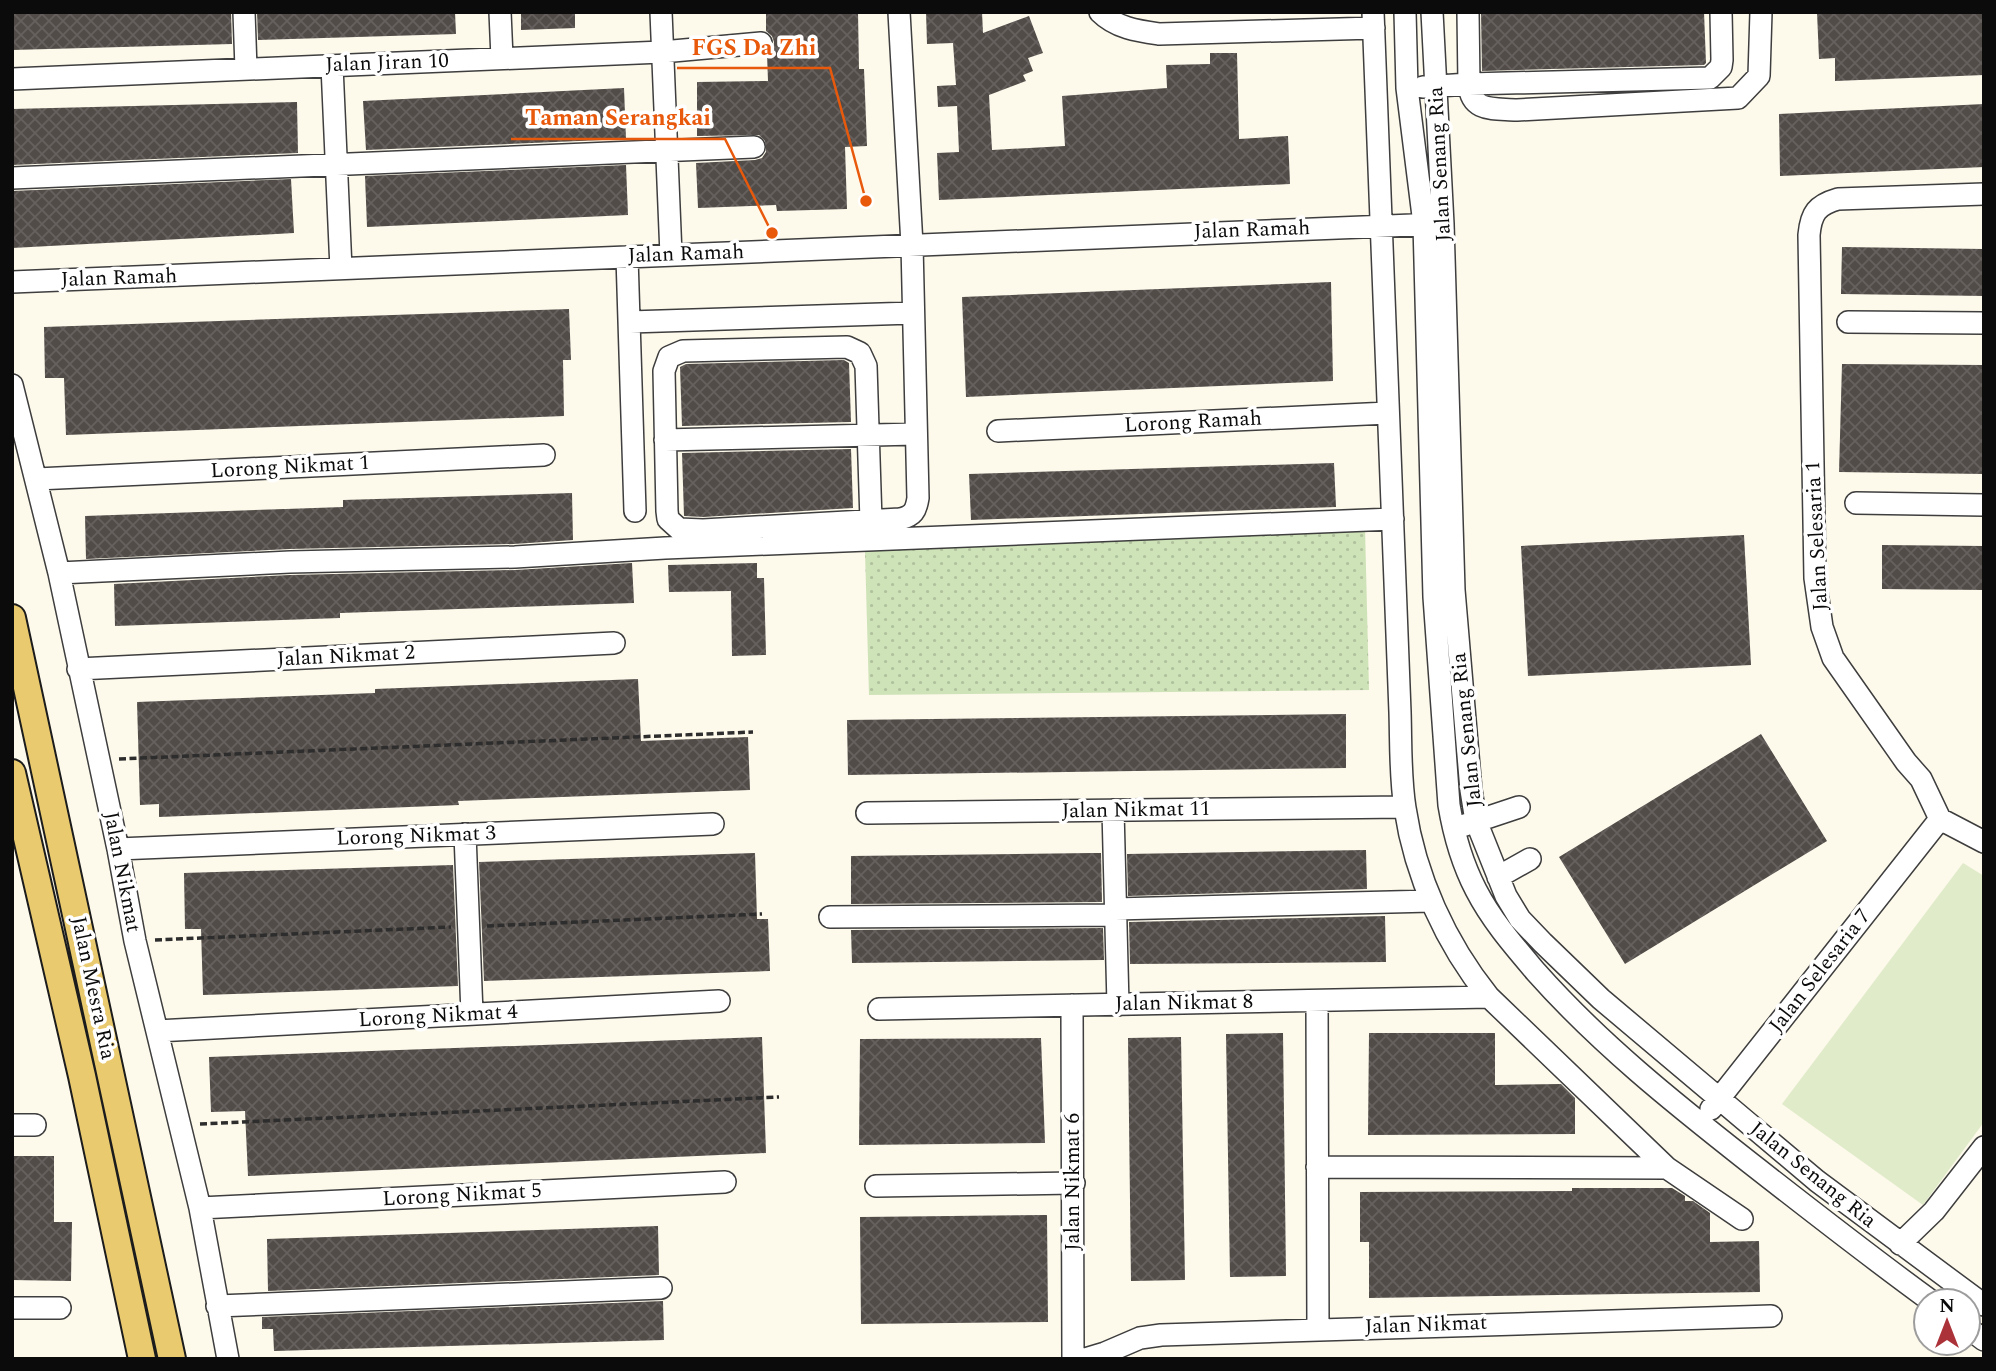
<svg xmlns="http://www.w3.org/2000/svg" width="1996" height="1371" font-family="Spectral,serif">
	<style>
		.grass { fill: url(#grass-dots) }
		.pitch { fill: #e0ebc9 }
		.building { fill: url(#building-cross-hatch) }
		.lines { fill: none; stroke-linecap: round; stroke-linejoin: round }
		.minor-casing { stroke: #3e3e3e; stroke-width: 24 }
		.major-casing { stroke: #1c1c1c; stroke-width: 30 }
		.path { stroke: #2d2d2d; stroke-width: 3.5; stroke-dasharray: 7 3.5; stroke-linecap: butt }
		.minor { stroke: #fff; stroke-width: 21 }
		.major { stroke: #eaca6e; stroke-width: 26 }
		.labels { text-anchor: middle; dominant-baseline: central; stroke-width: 7; stroke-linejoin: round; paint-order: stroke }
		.street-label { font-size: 21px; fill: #0b0b0b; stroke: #fff }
		.leader { fill: none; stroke: #e8590c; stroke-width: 2.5 }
		.callout-dot { fill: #e8590c; stroke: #fff; stroke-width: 2.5 }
		.callout-label { font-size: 23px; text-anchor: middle; font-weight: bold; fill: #e8590c; stroke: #fff; stroke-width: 7; stroke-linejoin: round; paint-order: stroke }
	</style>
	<defs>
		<pattern id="grass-dots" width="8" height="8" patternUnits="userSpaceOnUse" patternTransform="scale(1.75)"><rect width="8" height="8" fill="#cfe3b8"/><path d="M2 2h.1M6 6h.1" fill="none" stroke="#b0c19d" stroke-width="1.8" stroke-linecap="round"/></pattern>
		<pattern id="building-cross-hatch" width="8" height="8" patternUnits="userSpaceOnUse" patternTransform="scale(1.75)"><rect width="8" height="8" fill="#524c48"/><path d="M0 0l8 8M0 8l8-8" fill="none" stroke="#66615e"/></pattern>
	</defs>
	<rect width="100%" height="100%" fill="#fdf9eb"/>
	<path class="grass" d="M1365 528 1369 690 869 695 865 551Z"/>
	<path class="pitch" d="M1963 863 1984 876V1122L1923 1205 1782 1104Z"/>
	<path class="building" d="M12 12H231L232 44 12 50Z
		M257 12H455L456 34 258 40Z
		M521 12H575V28L521 30Z
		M766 12H858L859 69H864L867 146 845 147 847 209 777 211 776 205 698 208 696 163 755 160 762 158 766 152 765 141 759 135 697 136V82L768 81 767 54 773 49 774 42 772 36 766 31Z
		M926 12H982L983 33 1029 16 1043 53 1028 58 1033 71 1023 75 1026 81 989 95 992 150 1065 146 1062 96 1167 88 1166 65 1210 64V53H1237L1239 139 1288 136 1290 184 939 200 937 153 959 152 957 106 938 107 937 86 956 85 953 43 927 44Z
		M1481 12H1704L1706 63 1704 65 1482 71Z
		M1817 12H1984V75L1835 81V58L1819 59Z
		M624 88 626 139 366 150 363 101Z
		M297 102 298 153 12 165V109Z
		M1984 104V167L1780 176 1779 114Z
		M626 165 628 215 367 227 365 176Z
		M291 179 294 233 12 248V191Z
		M1842 247 1984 249V296L1841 294Z
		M1331 282 1333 381 966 397 962 297Z
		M569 309 571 360H563L564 416 66 435 64 378H45L44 327Z
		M844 360 849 363 851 422 682 426 680 367 686 364Z
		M1842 364 1984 365V474L1839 472Z
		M851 449 853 508 703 517 684 516 682 453Z
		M1334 463 1336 507 971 520 969 474Z
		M572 493 573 540 514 544 290 549 86 559 85 516 343 507V500Z
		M1744 535 1751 665 1528 676 1521 546Z
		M1882 545 1984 546V590L1882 589Z
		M632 563 634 603 340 613V618L115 626 114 584 290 575 515 570Z
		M757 563V578H764L766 655 732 656 731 591 669 592 668 565Z
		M638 679 641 741 748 737 750 790 458 801 459 805 159 817V804L140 805 137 702 375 693V689Z
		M1346 714V768L848 775 847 720Z
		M1761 734 1827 841 1625 964 1559 857Z
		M1366 850 1367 889 1128 896 1127 854Z
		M755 853 757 919H768L770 971 484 981 479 862Z
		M1092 853H1101L1102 902 851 904V856Z
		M453 865 458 986 203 995 201 929H185L184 873Z
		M1385 916 1386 962 1130 964 1129 922Z
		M1103 928 1104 960 852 963 851 930Z
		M1283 1033 1286 1276 1230 1277 1226 1034Z
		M1369 1033H1495V1085L1561 1084 1575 1098V1134L1368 1135Z
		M762 1037 766 1153 248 1176 245 1111 211 1112 209 1057Z
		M1181 1037 1185 1280 1131 1281 1128 1038Z
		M1041 1038 1045 1143 859 1145 860 1039Z
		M12 1156H54V1222H72L71 1281 12 1280Z
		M1572 1188H1672L1685 1196V1201H1693L1710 1213V1242L1759 1241 1760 1292 1369 1298V1242H1360V1192L1572 1191Z
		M1047 1215 1048 1322 861 1324 860 1217Z
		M658 1226 659 1275 268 1291 267 1239Z
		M663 1301 664 1340 274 1351 273 1329H262V1317Z"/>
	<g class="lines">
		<defs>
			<path id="minor" d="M244 12 246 69
				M500 12 502 58
				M661 12 671 255
				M1100 12C1116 28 1138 31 1159 34L1374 28
				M1373 12 1400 712C1401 744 1400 777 1405 808 1415 876 1446 944 1489 997L1667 1168 1742 1219
				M1405 12 1407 88 1424 224 1434 597 1449 805C1454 835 1462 863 1476 890 1492 921 1514 946 1536 972 1600 1044 1674 1103 1749 1162 1809 1209 1869 1256 1931 1301
				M1432 12 1443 224 1454 590 1471 790 1476 821 1506 896 1520 919 1543 943 1601 999 1817 1181 1984 1305
				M1468 12 1469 84 1710 78 1721 67 1722 60 1721 12
				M332 66 341 269
				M12 79 662 52 761 43
				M1423 87 1469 84C1471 113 1494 108 1517 110L1738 98 1759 76 1761 12
				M12 178 754 147
				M1984 194 1838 199C1817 205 1811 213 1809 235L1815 578 1822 627 1833 658 1906 762 1921 779 1940 819 1984 842
				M627 257 635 511
				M12 282 1437 224
				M630 322 913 313
				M1848 322 1984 323
				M12 385 59 573 118 849 135 941 200 1208 228 1359
				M998 431 1388 413
				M665 440 915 434
				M37 479 544 455
				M1856 503 1984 505
				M871 521 866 366 860 353 847 347 683 351 669 357 664 371 667 511 668 519 679 529 703 530 900 519C913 516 916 511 918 498L912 245 899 12
				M59 573 290 562 515 557 665 548 1393 519
				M78 669 614 643
				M1113 810 1118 1005
				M867 813 1404 807
				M1465 825 1519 807
				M465 834 472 1014
				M118 849 713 824
				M1498 877 1530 859
				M1115 909 1431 901
				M830 917 1115 915
				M1317 1001 1318 1329
				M1072 1005 1073 1359
				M879 1009 1489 997
				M157 1031 719 1001
				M1711 1109 1940 819
				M12 1125H35
				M1317 1167 1667 1168
				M876 1186 1074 1183
				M200 1208 725 1182
				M1900 1244 1934 1211 1984 1147
				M217 1306 661 1288
				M12 1308H60
				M1968 1328 1984 1340
				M1085 1359 1105 1353 1140 1338 1161 1335 1771 1316"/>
			<path id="major" d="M12 618 172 1359
				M12 773 82 1076 142 1359"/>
		</defs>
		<use href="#minor" class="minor-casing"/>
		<use href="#major" class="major-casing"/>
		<path class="path" d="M119 759 753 732
			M487 926 762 914
			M155 940 451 927
			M200 1124 779 1097"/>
		<use href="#minor" class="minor"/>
		<use href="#major" class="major"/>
	</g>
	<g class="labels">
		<g class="street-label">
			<text transform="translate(387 63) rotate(-2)">Jalan Jiran 10</text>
			<text transform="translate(1440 164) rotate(-93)">Jalan Senang Ria</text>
			<text transform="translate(1252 230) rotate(-2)">Jalan Ramah</text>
			<text transform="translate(686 254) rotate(-2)">Jalan Ramah</text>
			<text transform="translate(119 278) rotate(-2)">Jalan Ramah</text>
			<text transform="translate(1193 422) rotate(-3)">Lorong Ramah</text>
			<text transform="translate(290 467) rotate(-3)">Lorong Nikmat 1</text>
			<text transform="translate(1817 536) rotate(-93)">Jalan Selesaria 1</text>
			<text transform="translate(346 656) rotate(-3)">Jalan Nikmat 2</text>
			<text transform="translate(1467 730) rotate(-96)">Jalan Senang Ria</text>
			<text transform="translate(1136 810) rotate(-1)">Jalan Nikmat 11</text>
			<text transform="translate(416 836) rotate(-2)">Lorong Nikmat 3</text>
			<text transform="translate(122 872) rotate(79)">Jalan Nikmat</text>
			<text transform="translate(1820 971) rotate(-52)">Jalan Selesaria 7</text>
			<text transform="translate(93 988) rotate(78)">Jalan Mesra Ria</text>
			<text transform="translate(1184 1003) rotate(-1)">Jalan Nikmat 8</text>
			<text transform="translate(438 1016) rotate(-3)">Lorong Nikmat 4</text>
			<text transform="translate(1813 1175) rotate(39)">Jalan Senang Ria</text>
			<text transform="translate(1073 1182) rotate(-90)">Jalan Nikmat 6</text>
			<text transform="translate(462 1195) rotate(-3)">Lorong Nikmat 5</text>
			<text transform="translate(1426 1325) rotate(-2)">Jalan Nikmat</text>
		</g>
	</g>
	<path class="leader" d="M866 201L830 68H677M772 233L725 139H511"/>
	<g class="callout-dot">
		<circle cx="866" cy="201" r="7"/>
		<circle cx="772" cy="233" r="7"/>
	</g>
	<g class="callout-label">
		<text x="754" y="55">FGS Da Zhi</text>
		<text x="618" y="125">Taman Serangkai</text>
	</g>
	<rect width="1996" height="1371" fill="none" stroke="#0b0b0b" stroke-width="28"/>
	<g transform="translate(1947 1322)"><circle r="33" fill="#ffffff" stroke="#9d9d9d" stroke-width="2"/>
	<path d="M0-5L12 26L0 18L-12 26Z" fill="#ab3239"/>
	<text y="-10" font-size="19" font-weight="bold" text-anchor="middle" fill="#0b0b0b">N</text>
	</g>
</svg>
